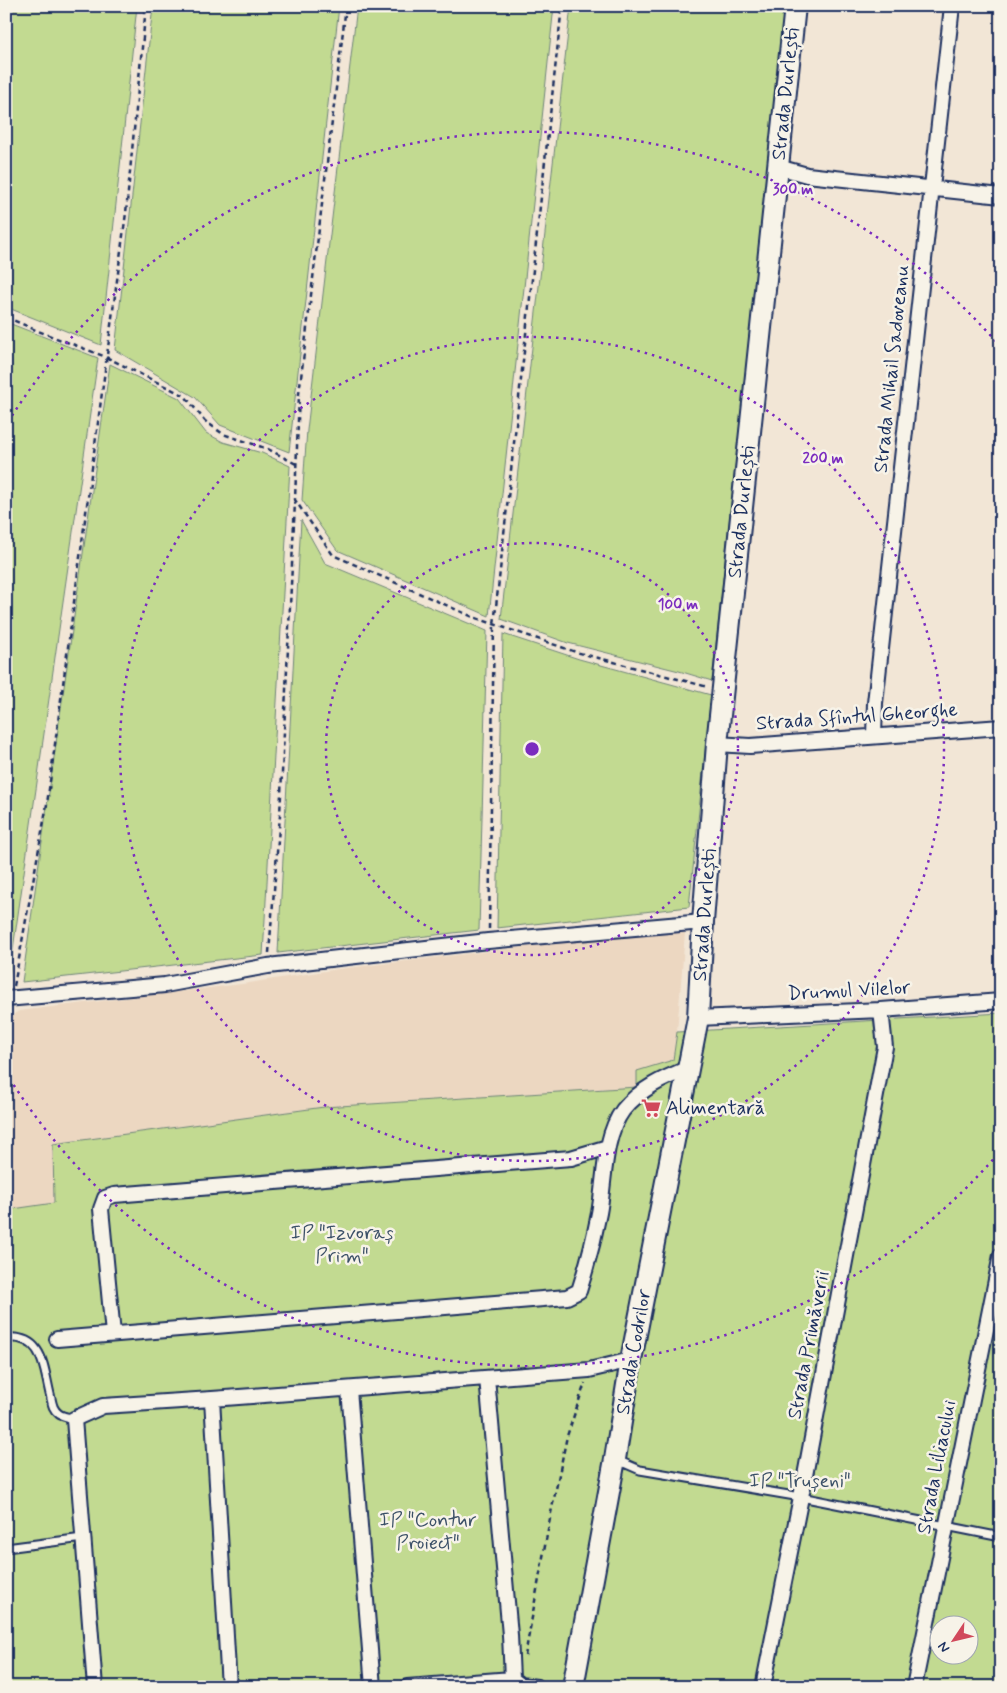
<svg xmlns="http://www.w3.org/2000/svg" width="1007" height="1693" font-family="Mynerve,sans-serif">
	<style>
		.built { fill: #ecd7c1 }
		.green { fill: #c2da91; stroke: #6e8478; fill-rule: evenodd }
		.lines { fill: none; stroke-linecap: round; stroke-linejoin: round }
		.lane-casing { stroke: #1b2f5e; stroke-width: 11 }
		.street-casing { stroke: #1b2f5e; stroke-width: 18 }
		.secondary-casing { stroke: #1b2f5e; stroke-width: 24 }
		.path { stroke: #1b2f5e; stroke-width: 2.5; stroke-dasharray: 5 4; stroke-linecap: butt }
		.lane { stroke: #f7f3e8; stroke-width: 7 }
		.street { stroke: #f7f3e8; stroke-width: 14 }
		.secondary { stroke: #f7f3e8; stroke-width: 20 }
		.ring { fill: none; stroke: #7b2cbf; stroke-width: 2.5; stroke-dasharray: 2.5 5 }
		.labels { text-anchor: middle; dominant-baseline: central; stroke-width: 5; stroke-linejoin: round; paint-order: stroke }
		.street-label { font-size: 20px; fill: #1b2f5e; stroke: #f7f3e8 }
		.poi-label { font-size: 20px; fill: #1b2f5e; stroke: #f7f3e8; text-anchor: start }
		.park-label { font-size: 20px; fill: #3c5168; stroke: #f7f3e8 }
		.centre { fill: #7b2cbf; stroke: #f7f3e8; stroke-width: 2.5 }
		.ring-label { font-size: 15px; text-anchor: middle; font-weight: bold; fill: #7b2cbf; stroke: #f7f3e8; stroke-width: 5; stroke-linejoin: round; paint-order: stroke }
	</style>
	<rect width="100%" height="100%" fill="#f2e6d6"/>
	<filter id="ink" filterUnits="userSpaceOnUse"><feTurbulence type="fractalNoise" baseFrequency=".02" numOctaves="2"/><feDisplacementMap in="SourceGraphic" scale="10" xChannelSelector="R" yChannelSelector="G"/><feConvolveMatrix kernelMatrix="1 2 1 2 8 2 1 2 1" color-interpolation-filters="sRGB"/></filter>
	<g filter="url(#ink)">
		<path class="built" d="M677 932 685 933 677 1032 673 1060 637 1071V1087L324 1107 53 1144 54 1203 6 1210V1022L11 1023 14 1014 19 1011 242 984 338 969 619 936Z"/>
		<path class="green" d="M6 6H137L101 345 6 307Z
			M153 6H339L289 452 220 425 195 397 115 350Z
			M357 6H554L489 616 337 550 302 500 307 430Z
			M571 6H785L712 681 679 671 568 643 501 619Z
			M6 322 98 358 8 984H6Z
			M110 364 179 398 206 433 223 442 262 453 290 466 263 955 22 982Z
			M301 520 325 563 487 631 479 930 278 953Z
			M503 634 579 659 711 695 689 907 497 928Z
			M1001 1013V1687H6V1210L54 1203 53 1144 324 1107 637 1087V1071L673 1060 677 1032ZM940 1626H970V1656H940Z"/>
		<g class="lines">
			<defs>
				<path id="lane" d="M6 1338C43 1335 43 1365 50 1394 52 1402 52 1409 59 1414 63 1417 69 1417 74 1419
					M617 1460 640 1470 801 1497 1001 1537
					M6 1548 83 1538"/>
				<path id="street" d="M778 167 807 175 1001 196
					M874 736 875 703 952 6
					M717 744 750 746 1001 727
					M6 999 165 985 268 966 488 941 703 922
					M698 1018 881 1010 1001 1001
					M113 1334 101 1209 105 1198 114 1195 571 1158 608 1147
					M57 1339 567 1297 579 1291C587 1266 594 1239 599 1213 605 1181 603 1137 623 1110 641 1088 664 1078 689 1068
					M487 1378 510 1635 512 1679
					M349 1389 373 1687
					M212 1399 229 1687
					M95 1687 74 1419 103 1406 212 1399 589 1370 631 1360
					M407 1687 512 1679 520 1685 537 1687
					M763 1687 801 1497 885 1047 881 1010
					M914 1687 1001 1255"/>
				<path id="secondary" d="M573 1687 615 1459 631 1360 698 1018 703 922 717 744 795 6"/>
			</defs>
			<use href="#lane" class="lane-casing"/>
			<use href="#street" class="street-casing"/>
			<use href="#secondary" class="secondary-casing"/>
			<path class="path" d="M346 6 299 394 295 500 333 555 473 617 576 652 708 687
				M6 317 38 331 106 357 185 396 205 421 223 434 268 449 296 464
				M489 929 494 625 562 6
				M269 953 280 815 295 502
				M14 986 47 804 126 213 146 6
				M525 1656 551 1513 567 1436 585 1383"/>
			<use href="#lane" class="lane"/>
			<use href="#street" class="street"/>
			<use href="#secondary" class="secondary"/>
		</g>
	</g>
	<g class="ring">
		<circle cx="532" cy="749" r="206"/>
		<circle cx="532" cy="749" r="412"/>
		<path d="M998 1154A618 618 0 0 1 8 1076M8 422A618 618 0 0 1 998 344"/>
	</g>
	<defs>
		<symbol id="supermarket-bare" viewBox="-9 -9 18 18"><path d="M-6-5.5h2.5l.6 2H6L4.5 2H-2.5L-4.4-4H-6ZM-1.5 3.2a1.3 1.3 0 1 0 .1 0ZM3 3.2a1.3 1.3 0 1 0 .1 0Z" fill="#d1495b" stroke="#f7f3e8" stroke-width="2.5" paint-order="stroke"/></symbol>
	</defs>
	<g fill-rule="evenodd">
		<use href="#supermarket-bare" x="637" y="1094" width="28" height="28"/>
	</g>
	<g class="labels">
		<g class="street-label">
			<text transform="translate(786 94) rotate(-84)">Strada Durlești</text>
			<text transform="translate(892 369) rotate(-84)">Strada Mihail Sadoveanu</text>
			<text transform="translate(742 512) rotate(-84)">Strada Durlești</text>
			<text transform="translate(857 717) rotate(-4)">Strada Sfîntul Gheorghe</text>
			<text transform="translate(705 915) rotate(-86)">Strada Durlești</text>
			<text transform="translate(849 991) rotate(-3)">Drumul Vilelor</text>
			<text transform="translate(809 1345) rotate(-79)">Strada Primăverii</text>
			<text transform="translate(634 1352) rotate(-80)">Strada Codrilor</text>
			<text transform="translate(937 1467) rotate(-79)">Strada Liliacului</text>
		</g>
		<g class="poi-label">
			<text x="666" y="1108">Alimentară</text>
		</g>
		<g class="park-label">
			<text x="342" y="1233">IP "Izvoraș<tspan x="342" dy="23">Prim"</tspan></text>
			<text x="800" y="1481">IP "Trușeni"</text>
			<text x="428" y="1520">IP "Contur<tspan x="428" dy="23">Proiect"</tspan></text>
		</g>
	</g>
	<circle cx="532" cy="749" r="8" class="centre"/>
	<g class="ring-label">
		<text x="793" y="194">300 m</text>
		<text x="823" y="463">200 m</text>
		<text x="678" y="609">100 m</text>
	</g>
	<rect width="1007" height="1693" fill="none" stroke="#f7f3e8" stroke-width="25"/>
	<rect x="12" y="12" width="982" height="1668" fill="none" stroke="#1b2f5e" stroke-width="2" filter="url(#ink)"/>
	<g transform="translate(954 1640) rotate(235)"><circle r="24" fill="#f7f3e8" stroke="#9fa5b1"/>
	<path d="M0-4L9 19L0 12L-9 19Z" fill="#d1495b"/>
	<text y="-8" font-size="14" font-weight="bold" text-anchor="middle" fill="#1b2f5e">N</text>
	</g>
</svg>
